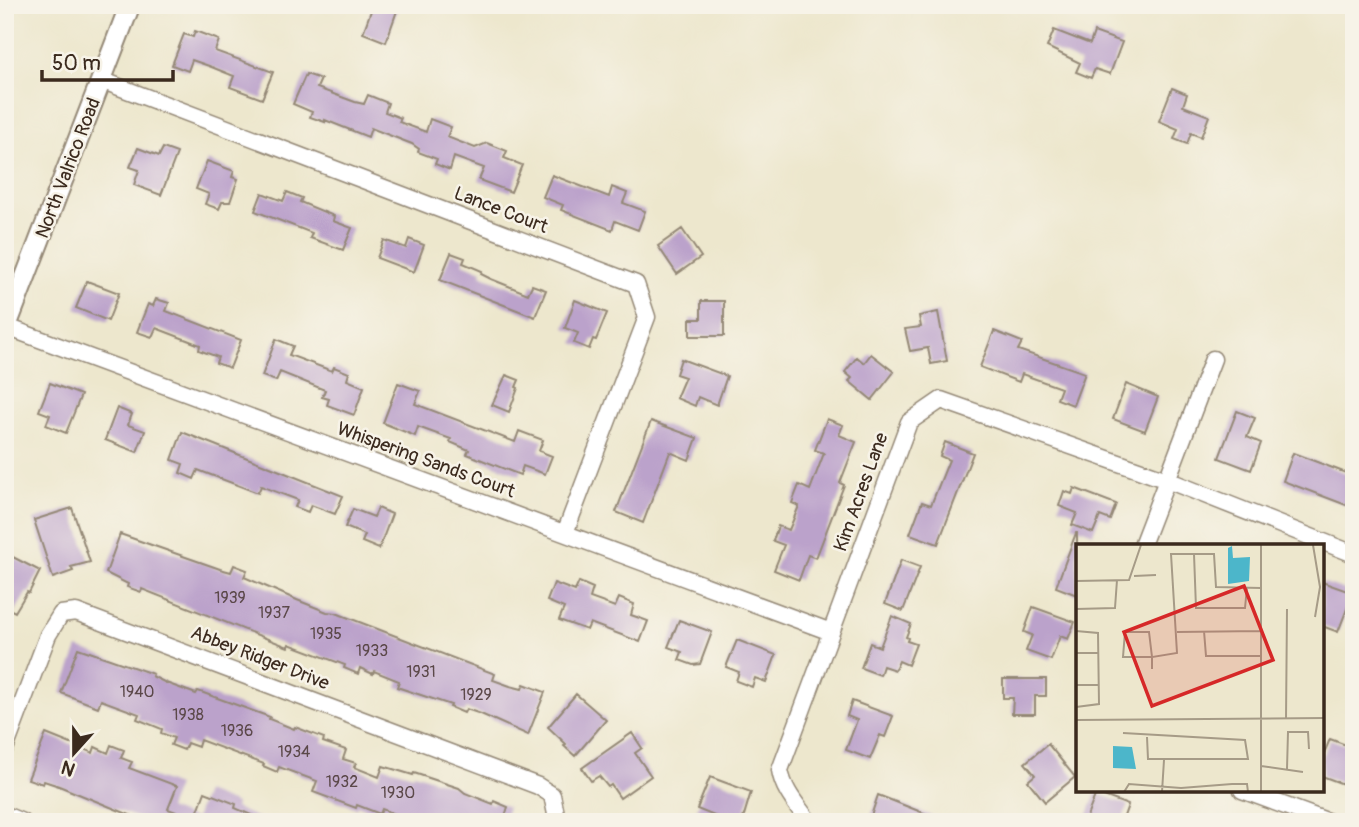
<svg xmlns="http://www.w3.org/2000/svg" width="1359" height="827" font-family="Pangolin,sans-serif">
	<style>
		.building { fill: #bba2cb }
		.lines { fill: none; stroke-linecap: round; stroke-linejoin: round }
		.minor-casing { stroke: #948876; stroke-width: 19 }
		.tertiary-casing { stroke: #948876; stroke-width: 23 }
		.minor { stroke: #fff; stroke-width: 16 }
		.tertiary { stroke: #fff; stroke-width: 19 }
		.labels { text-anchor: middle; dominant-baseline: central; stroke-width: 5; stroke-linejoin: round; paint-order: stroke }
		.number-label { font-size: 16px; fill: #5b4849 }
		.street-label { font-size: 19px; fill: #3b2a1e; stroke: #f7f3e8 }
		.inset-road { fill: none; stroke: #a69b87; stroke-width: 2 }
		.view { fill: #d62828; fill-opacity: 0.15; stroke: #d62828; stroke-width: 3.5 }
		.inset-edge { fill: none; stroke: #3b2a1e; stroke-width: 3.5 }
	</style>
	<rect width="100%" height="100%" fill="#f7f3e8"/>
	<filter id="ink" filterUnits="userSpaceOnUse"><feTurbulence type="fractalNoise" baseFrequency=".0143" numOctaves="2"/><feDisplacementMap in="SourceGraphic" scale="14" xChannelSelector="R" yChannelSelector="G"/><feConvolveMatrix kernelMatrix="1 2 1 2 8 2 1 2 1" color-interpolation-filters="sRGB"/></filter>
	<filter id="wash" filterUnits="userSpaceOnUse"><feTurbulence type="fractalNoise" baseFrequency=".00686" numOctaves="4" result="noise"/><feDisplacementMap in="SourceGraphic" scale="28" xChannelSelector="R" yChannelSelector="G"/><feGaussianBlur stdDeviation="1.57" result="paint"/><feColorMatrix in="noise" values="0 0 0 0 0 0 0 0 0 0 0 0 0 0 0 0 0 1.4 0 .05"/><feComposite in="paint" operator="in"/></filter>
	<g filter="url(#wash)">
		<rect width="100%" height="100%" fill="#ede7cd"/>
		<g id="blocks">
			<path class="building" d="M373 5H399L386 42 363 33Z
				M1054 30 1090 44 1094 32 1122 42 1110 74 1095 69 1091 78 1076 72 1080 63 1047 47Z
				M195 31 219 40 215 51 273 72 262 99 230 87 234 76 209 66 192 60 188 71 172 65 184 34 193 37Z
				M306 74 321 79 317 88 355 102 364 104 368 95 388 103 385 112 401 118 399 122 426 132 430 119 451 127 447 137 475 148 487 143 507 151 504 158 522 165 511 192 479 180 484 168 454 157 450 170 435 164 437 159 418 152 419 149 412 144 371 128 368 137 325 120V122L310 117 312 112 293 104Z
				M1172 88 1187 94 1183 106 1209 116 1201 137 1191 133 1187 144 1174 139 1178 129 1159 121Z
				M138 148 159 156 163 148 177 153 161 195 134 185 139 170 130 167Z
				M207 161 234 171 232 177 238 179 230 202H222L219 209 205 204 209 194 196 189Z
				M552 175 609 197 612 187 627 193 623 203 645 211 638 230 615 221 612 230 561 210 563 205 543 197Z
				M287 192 302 198 300 202 334 216 333 221 352 228 343 250 310 238 312 233 255 211 262 193 283 201Z
				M682 229 701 257 677 274 658 246Z
				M409 239 424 245 414 272 377 258 384 240 406 248Z
				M451 253 465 258 463 263 482 271 481 274 491 279 528 294 532 285 546 290 535 317 440 280Z
				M87 281 119 293 108 321 76 308Z
				M156 299 169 303 166 311 241 340 230 368 216 363 218 357 199 350 200 345 156 328 152 337 137 332 148 304 153 306Z
				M575 300 607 313 596 340 593 339 589 349 574 343 578 333 565 328Z
				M701 301H724V336H690V319H701Z
				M938 312 947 361 931 364 928 348 910 351 905 329 921 327 919 316Z
				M994 331 1022 342 1018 350 1085 373 1073 405 1057 399 1061 388 1022 374 1019 382 980 367Z
				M276 339 293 346 289 355 332 371 334 367 349 373 347 380 364 387 354 415 327 405 329 399 322 397 325 390 280 372 276 381 262 376Z
				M871 354 894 372 872 400 849 381 852 378 845 372 857 357 864 363Z
				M681 359 727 376 717 405 698 397 695 406 676 398 685 377 676 374Z
				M506 375 519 380 516 387 518 388 509 412 492 405Z
				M50 383 81 395 66 433 46 425 50 415 39 411Z
				M398 383 420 391 415 404 515 442 519 431 543 440 539 451 552 456 545 474 523 466 520 475 467 454 469 450 450 442 451 439 418 427 415 436 383 423Z
				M1126 384 1158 397 1145 431 1113 419Z
				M117 408 132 414 128 425 145 431 137 452 105 440Z
				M1237 411 1255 418 1247 437 1261 443 1251 470 1219 458Z
				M827 419 843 425 839 435 856 442 840 483 844 485 816 558 808 555 799 580 774 570 784 545 773 541 778 526 789 530 799 506 792 503 799 485 810 490 824 453 815 450Z
				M651 421 697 438 689 460 670 452 643 523 616 512Z
				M182 432 343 496 335 514 311 505 308 512 295 507 298 500 261 486 258 493 198 470 194 479 180 473 183 464 172 460Z
				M945 442 973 453 938 544 910 534 922 502 931 505 949 460 940 456Z
				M1293 453 1354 476V508L1283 481Z
				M1074 488 1116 504 1110 520 1100 516 1093 533 1072 525 1077 513 1059 506 1064 491 1072 494Z
				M72 508 90 562 71 567 73 571 53 578 34 520Z
				M378 508 392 514 379 549 362 542 365 535 345 527 353 509 374 517Z
				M1076 533H1077V595L1056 587Z
				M120 534 220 569 231 572 234 565 247 570 244 577 297 600 327 612 336 613 495 674 493 680 510 686 522 689 524 684 545 692 528 735 481 714 466 709 464 713 450 707 451 705 397 687 399 681 374 671 373 674 360 668 358 674 344 668 345 665 289 644 288 647 142 589 141 592 127 587 128 584 106 573Z
				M5 553 40 571 29 593 27 592 15 612 5 607Z
				M901 560 920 567 903 611 885 604Z
				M579 582 593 588 590 598 615 607 619 598 634 604 631 615 648 621 640 642 590 623 587 630 559 620 564 608 547 601 554 583 575 591Z
				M1322 582 1353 593 1338 632 1322 626Z
				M1033 607 1075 622 1068 639 1060 636 1051 660 1026 651 1032 635 1024 632Z
				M892 616 911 624 906 637 908 638 907 641 916 644 908 665 899 661 895 670 883 666 880 675 861 668 870 643 880 647Z
				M679 620 712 632 700 664 693 665 679 660 682 652 668 647Z
				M737 640 776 655 766 682 755 678 752 687 736 681 739 672 726 667Z
				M78 648 153 674 152 676 166 683 196 694 198 691 270 717 269 719 294 729 295 727 324 738 323 742 346 750 343 759 356 763 354 767 379 777 383 766 413 775 414 773 459 788 465 793 493 804 494 801 508 807 503 822H417L382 809 380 814 357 805 356 808 313 792 317 781 279 767 277 772 263 766 264 764 200 740 198 747 187 743 184 750 171 745 174 738 161 733 162 729 137 719 139 714 101 700 98 707 61 693Z
				M1003 679H1046V696H1035V714H1012L1013 698H1003Z
				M576 694 606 720 575 756 564 746 566 744 548 727Z
				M852 701 893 716 885 737 880 735 870 759 846 750 857 720 847 716Z
				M632 733 642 748 635 753 651 776 620 798 611 785 608 787 599 776 591 781 582 768Z
				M46 734 93 753 95 747 108 753 111 745 124 750 121 758 132 762 129 768 177 786 168 809 195 819 205 792 236 804 235 808 267 822H147L59 786 44 781 43 784 28 779Z
				M1330 739 1354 748V788L1322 776V758Z
				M1048 744 1075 777 1045 802 1028 781 1035 775 1025 763Z
				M710 777 751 792 742 822H729L697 809Z
				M1096 793 1128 805 1122 822H1085Z
				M878 795 944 821V822H869Z"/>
		</g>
	</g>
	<g filter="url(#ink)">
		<use href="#blocks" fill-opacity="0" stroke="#948876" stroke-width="2"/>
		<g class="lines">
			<defs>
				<path id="minor" d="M101 80 636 284 647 317 565 533
					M7 327 831 632
					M1142 545 1167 480 1354 554
					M5 749 48 635 61 614 76 612 538 786 552 795 556 814 554 822
					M1242 790 1329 822
					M5 815 22 822
					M809 822C797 805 783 790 780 770L909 422 941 400 1167 480 1213 359"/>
				<path id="tertiary" d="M5 330 130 5"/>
			</defs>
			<use href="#minor" class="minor-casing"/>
			<use href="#tertiary" class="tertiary-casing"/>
			<use href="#minor" class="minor"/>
			<use href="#tertiary" class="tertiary"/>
		</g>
	</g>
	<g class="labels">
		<g class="number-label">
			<text x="230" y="598">1939</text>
			<text x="274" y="613">1937</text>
			<text x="326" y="634">1935</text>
			<text x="372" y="651">1933</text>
			<text x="421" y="672">1931</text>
			<text x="137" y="692">1940</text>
			<text x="476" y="695">1929</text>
			<text x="188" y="715">1938</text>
			<text x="237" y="731">1936</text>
			<text x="294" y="752">1934</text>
			<text x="342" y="782">1932</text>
			<text x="398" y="793">1930</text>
		</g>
		<g class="street-label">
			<text transform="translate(68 168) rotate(-69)">North Valrico Road</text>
			<text transform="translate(501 210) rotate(21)">Lance Court</text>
			<text transform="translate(426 460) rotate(20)">Whispering Sands Court</text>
			<text transform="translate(861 492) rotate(-70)">Kim Acres Lane</text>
			<text transform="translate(260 658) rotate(21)">Abbey Ridger Drive</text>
		</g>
	</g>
	<g transform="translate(1076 544)">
		<rect width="248" height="248" fill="#ede7cd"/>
		<path d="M156 2 157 14 174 13 173 37 152 40V4ZM37 202 56 203 60 225 37 224Z" fill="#4cb6ca"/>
		<path class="inset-road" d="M185 1V248M237 1 244 43 239 73M118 10 120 64H169L171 43M58 32 80 31M0 37 53 36 65 1M0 65 39 64 41 36M0 87 22 89 23 160 0 163M128 87 130 112H185M49 88H73L76 113H47ZM101 88 185 87M0 109H22M76 125V113L101 109 95 10H138L140 43 185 44M0 141H23M210 175 211 65M0 176 249 174M47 189 169 196 172 215H72L71 193M185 222 227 228M211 225 212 188H232L233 205M48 248 53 240 105 244 156 240H171L172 248M86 248 88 216"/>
		<path class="view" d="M168 42 197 116 76 162 48 88Z"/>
		<rect width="248" height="248" class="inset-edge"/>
	</g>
	<rect width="1359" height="827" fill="none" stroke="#f7f3e8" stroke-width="28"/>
	<g transform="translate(74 753) rotate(201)" stroke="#f7f3e8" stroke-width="5" paint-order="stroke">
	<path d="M0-5L12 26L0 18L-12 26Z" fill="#3b2a1e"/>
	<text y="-10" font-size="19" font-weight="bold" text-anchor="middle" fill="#3b2a1e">N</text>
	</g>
	<path d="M42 70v10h131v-10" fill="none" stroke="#3b2a1e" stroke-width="3.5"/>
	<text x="52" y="70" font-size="21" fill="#3b2a1e" stroke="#f7f3e8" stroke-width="5" paint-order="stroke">50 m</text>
</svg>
